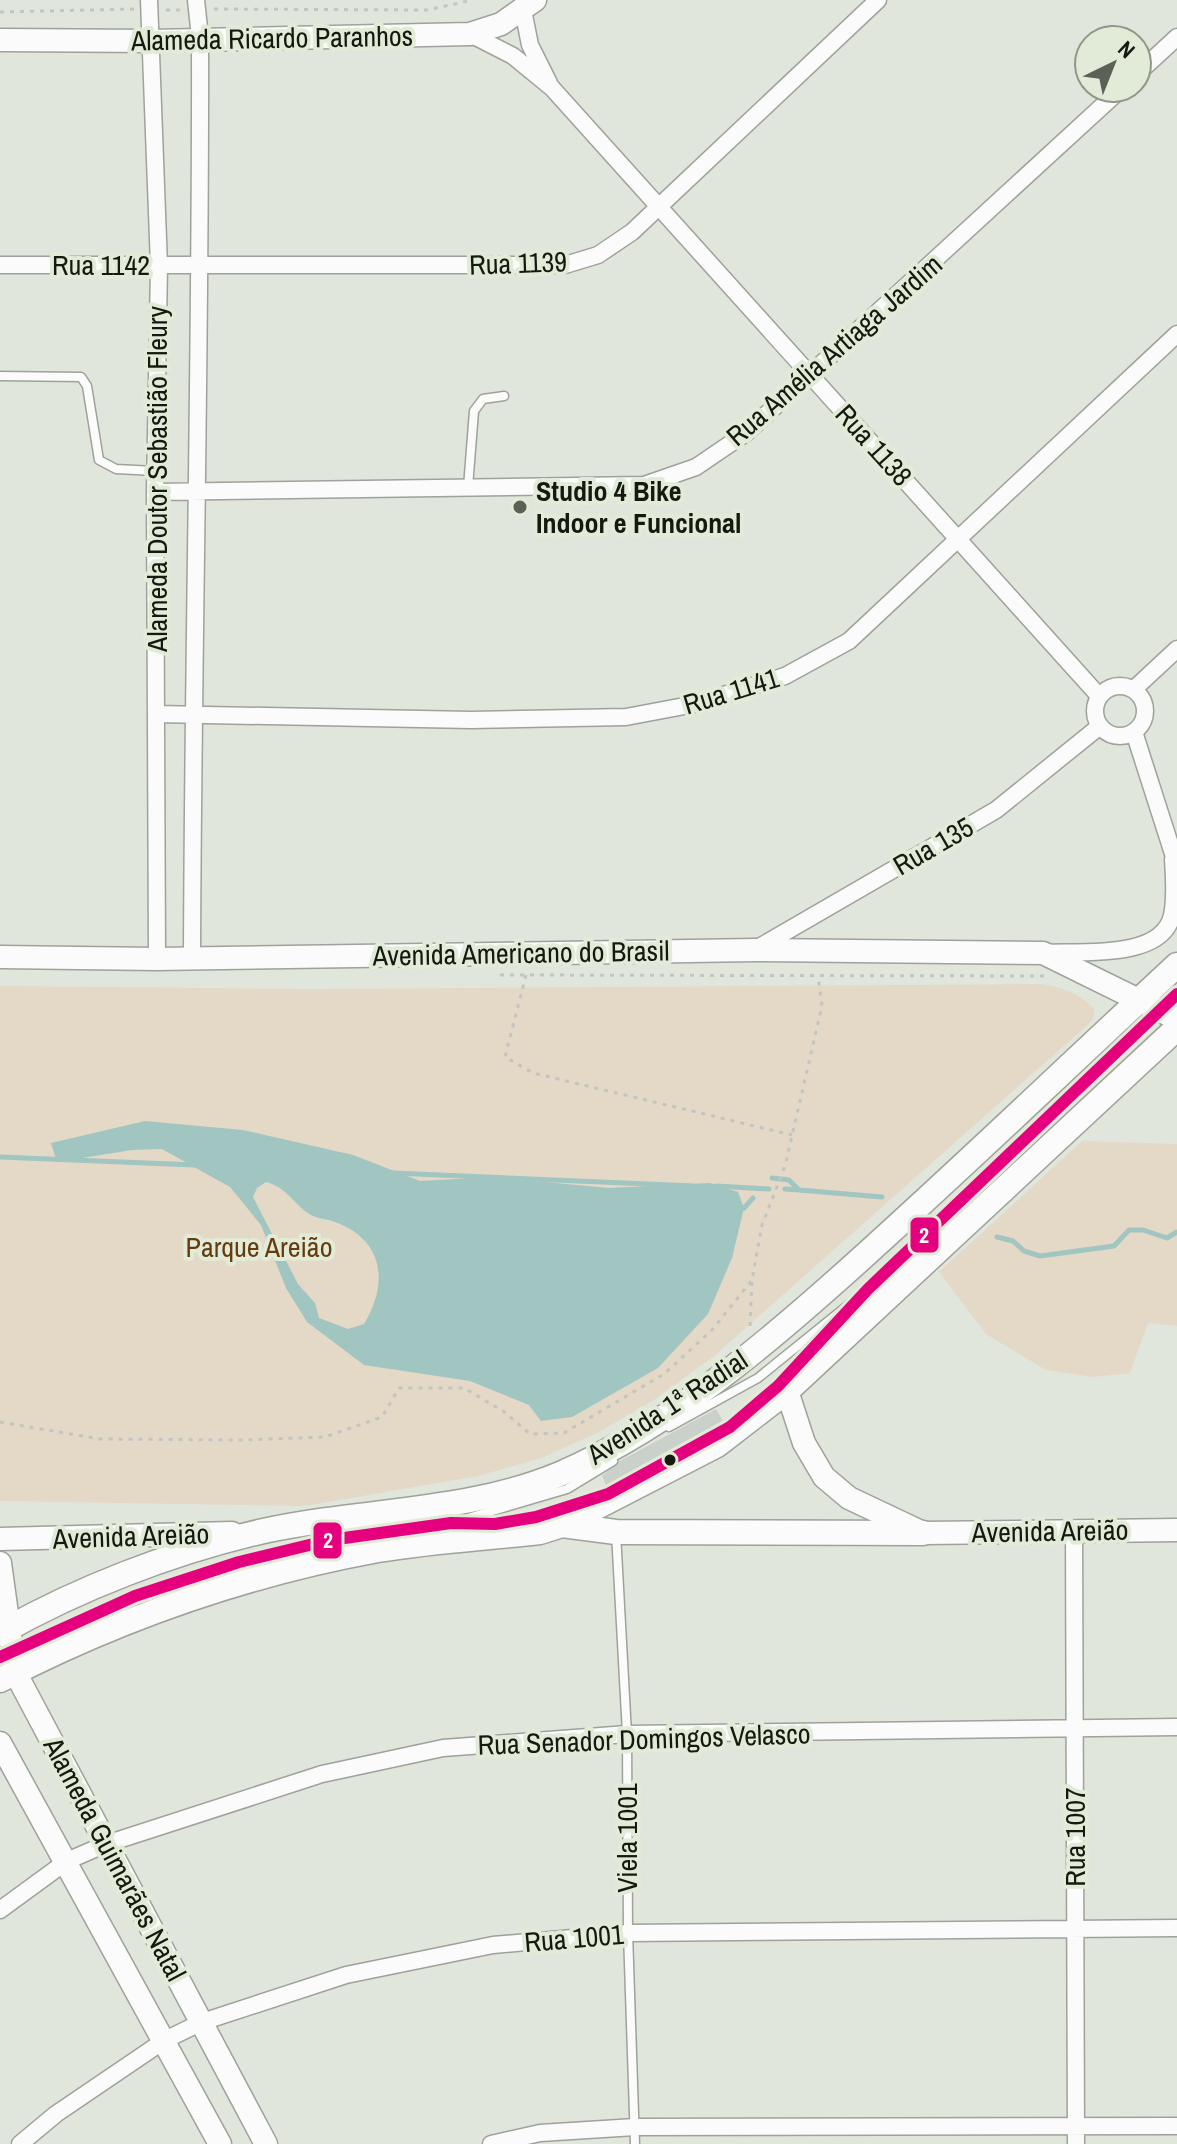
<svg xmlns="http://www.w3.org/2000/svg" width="1177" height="2144" font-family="'Archivo Narrow',sans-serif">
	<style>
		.green { fill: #e4d8c7 }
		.water { fill: #a1c5c0; fill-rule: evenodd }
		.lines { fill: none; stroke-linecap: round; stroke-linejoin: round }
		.stream { stroke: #a1c5c0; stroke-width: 5 }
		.building { fill: #cad0ca }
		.lane-casing { stroke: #9ea29a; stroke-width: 11 }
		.street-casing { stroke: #9ea29a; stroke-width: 19 }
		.secondary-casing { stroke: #9ea29a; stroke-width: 25 }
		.primary-casing { stroke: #9ea29a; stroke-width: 27 }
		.path { stroke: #c3c5c2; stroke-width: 3; stroke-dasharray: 4 6; stroke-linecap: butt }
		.lane { stroke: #fafbfa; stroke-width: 8 }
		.street { stroke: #fafbfa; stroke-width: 16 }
		.secondary { stroke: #fafbfa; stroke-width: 22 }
		.primary { stroke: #fafbfa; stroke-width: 24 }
		.bus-1-casing { stroke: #e2ebd7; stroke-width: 18 }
		.bus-1 { stroke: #e5007d; stroke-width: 12 }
		.poi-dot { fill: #5c6158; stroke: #e2ebd7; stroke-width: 3 }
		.bus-dot { fill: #151911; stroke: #e2ebd7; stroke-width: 3 }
		.labels { text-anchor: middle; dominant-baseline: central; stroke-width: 8; stroke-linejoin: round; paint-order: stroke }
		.street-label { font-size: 28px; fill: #151911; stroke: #e2ebd7 }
		.poi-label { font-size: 28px; font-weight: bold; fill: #151911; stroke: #e2ebd7; text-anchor: start }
		.park-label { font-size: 28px; fill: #653c0d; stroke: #e2ebd7 }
		.line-badge { stroke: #e2ebd7; stroke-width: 3 }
		.badge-label { font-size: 22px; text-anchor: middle; font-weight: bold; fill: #fff }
	</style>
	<rect width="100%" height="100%" fill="#e1e6dc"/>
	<path class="green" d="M1041 984C1064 988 1079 992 1095 1010L1092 1021 714 1356 654 1400 601 1431 542 1458 478 1476 305 1506 0 1501V986L309 989Z
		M1082 1141 1177 1144V1326L1148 1323 1130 1373 1093 1377 1046 1370 986 1334 939 1272Z"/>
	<path class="water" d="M145 1121 243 1130 353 1155 420 1181 491 1177 609 1188 710 1183 738 1192 744 1208 732 1258 708 1314 658 1368 572 1417 541 1421 529 1405 470 1381 364 1365 307 1322 286 1288 261 1225 230 1187 162 1149 132 1150 57 1162 51 1143ZM266 1182C287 1187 294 1205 311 1215 318 1219 328 1219 335 1222 384 1240 389 1283 364 1324L348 1329 319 1318 315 1303 298 1284 253 1197 257 1188Z"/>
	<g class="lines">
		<path class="stream" d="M0 1157 195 1165
			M393 1173 694 1186
			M772 1178 789 1180 799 1190 882 1197
			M716 1186 769 1189
			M785 1189 799 1190
			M744 1208 753 1198
			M997 1237 1013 1241 1024 1251 1040 1256 1114 1246 1129 1230H1143L1167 1238 1177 1232"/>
	</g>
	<path class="building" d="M716 1409 723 1421 709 1432 606 1485 602 1476 620 1461Z"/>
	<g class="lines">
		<defs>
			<path id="lane" d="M0 376 81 377 87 386 99 460 116 469 155 471
				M468 487 474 411 483 399 504 396
				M866 1291 1177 994
				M793 1370 846 1313
				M669 1427 758 1378 868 1289
				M460 1523C504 1524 542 1515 584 1502
				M616 1533 627 1734 628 1933 635 2144
				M0 1657 135 1596 239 1562 330 1540 451 1523 567 1489 613 1461"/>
			<path id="street" d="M149 0 159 266 155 492 157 959
				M523 10 530 45 549 83
				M470 34 513 56 552 88 1099 696
				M1137 74 1177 37
				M0 265H565L598 255 632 232 878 0
				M155 492 644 485 696 467 746 433 1122 88
				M1095 711a25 25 0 1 1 50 0a25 25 0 1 1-50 0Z
				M1134 689 1177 649
				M156 714 471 720 626 717 695 704 785 676 849 641 1177 334
				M1134 732 1177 866
				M756 949 996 810 1100 726
				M1044 953C1079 951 1163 960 1172 915 1176 897 1174 877 1173 859
				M192 957C193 651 201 344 200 37L196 0
				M1074 1530 1076 2144
				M0 1910 67 1861 106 1844 322 1774 443 1748 627 1734 1177 1727
				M20 2144 56 2114 165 2040 202 2022 346 1975 493 1945 628 1933 1177 1928
				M491 2144 540 2133 635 2127 1177 2126"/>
			<path id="secondary" d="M0 40 152 41 470 34 501 24 535 0
				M0 957 157 959 755 950 1043 953 1177 1019
				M787 1391 804 1443 824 1477 849 1498 923 1533 1177 1530
				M0 1539 232 1533
				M0 1563 15 1672 266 2144
				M0 1743 220 2144"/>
			<path id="primary" d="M562 1525 616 1532 923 1533
				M0 1633C79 1588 171 1553 259 1532 359 1509 464 1514 560 1474 679 1423 791 1323 886 1236 984 1147 1080 1055 1177 965
				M0 1680C118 1619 247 1574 378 1550 431 1541 487 1538 540 1532L562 1525 717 1445 787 1391 1177 1028"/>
		</defs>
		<use href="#lane" class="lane-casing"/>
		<use href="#street" class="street-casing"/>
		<use href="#secondary" class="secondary-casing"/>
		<use href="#primary" class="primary-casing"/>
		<path class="path" d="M214 9 427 10 473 0
			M166 10H182
			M0 12 134 9
			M500 975 1044 976
			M526 975 505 1057 533 1073 792 1135
			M750 1326 752 1280 762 1225 785 1166 822 1006 818 976
			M0 1422 100 1439 243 1440 325 1437 382 1417 399 1388H464L503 1411 530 1434 564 1433 664 1374 713 1329 752 1280"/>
		<use href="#lane" class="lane"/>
		<use href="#street" class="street"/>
		<use href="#secondary" class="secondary"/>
		<use href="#primary" class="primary"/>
		<defs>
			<path id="bus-1" d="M0 1657 135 1596 239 1562 330 1540 451 1523 495 1524 536 1517 608 1494 730 1427 778 1386 868 1289 1177 994"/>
		</defs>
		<use href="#bus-1" class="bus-1-casing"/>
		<use href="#bus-1" class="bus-1"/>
	</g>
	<circle class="poi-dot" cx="520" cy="507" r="8"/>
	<circle class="bus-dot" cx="670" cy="1460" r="7"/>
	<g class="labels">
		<g class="street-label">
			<text transform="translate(272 38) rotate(-1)">Alameda Ricardo Paranhos</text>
			<text transform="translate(518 263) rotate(-2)">Rua 1139</text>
			<text x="101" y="265">Rua 1142</text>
			<text transform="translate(834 350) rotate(-41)">Rua Amélia Artiaga Jardim</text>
			<text transform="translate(874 445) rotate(48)">Rua 1138</text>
			<text transform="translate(157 479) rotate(-90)">Alameda Doutor Sebastião Fleury</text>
			<text transform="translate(731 691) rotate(-17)">Rua 1141</text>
			<text transform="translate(933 846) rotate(-30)">Rua 135</text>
			<text transform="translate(521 953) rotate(-1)">Avenida Americano do Brasil</text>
			<text transform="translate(667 1407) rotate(-33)">Avenida 1ª Radial</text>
			<text transform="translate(1050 1531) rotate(-1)">Avenida Areião</text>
			<text transform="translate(131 1536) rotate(-2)">Avenida Areião</text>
			<text transform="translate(644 1739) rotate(-2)">Rua Senador Domingos Velasco</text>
			<text transform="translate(1075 1837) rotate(-90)">Rua 1007</text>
			<text transform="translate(627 1838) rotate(-90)">Viela 1001</text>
			<text transform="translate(115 1859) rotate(62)">Alameda Guimarães Natal</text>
			<text transform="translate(574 1938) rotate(-5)">Rua 1001</text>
		</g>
		<g class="poi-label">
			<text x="536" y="491">Studio 4 Bike<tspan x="536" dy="32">Indoor e Funcional</tspan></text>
		</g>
		<g class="park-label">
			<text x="259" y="1247">Parque Areião</text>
		</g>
	</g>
	<g class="line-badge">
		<rect x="909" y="1216" width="31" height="38" rx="8" fill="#e5007d"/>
		<rect x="312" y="1521" width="31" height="39" rx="8" fill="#e5007d"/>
	</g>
	<g class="badge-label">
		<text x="924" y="1243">2</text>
		<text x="328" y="1548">2</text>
	</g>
	<g transform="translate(1113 64) rotate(43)"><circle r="38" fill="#e2ebd7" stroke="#909788" stroke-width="2"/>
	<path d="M0-6L14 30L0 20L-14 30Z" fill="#5c6158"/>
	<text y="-12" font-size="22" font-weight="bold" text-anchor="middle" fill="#151911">N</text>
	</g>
</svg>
